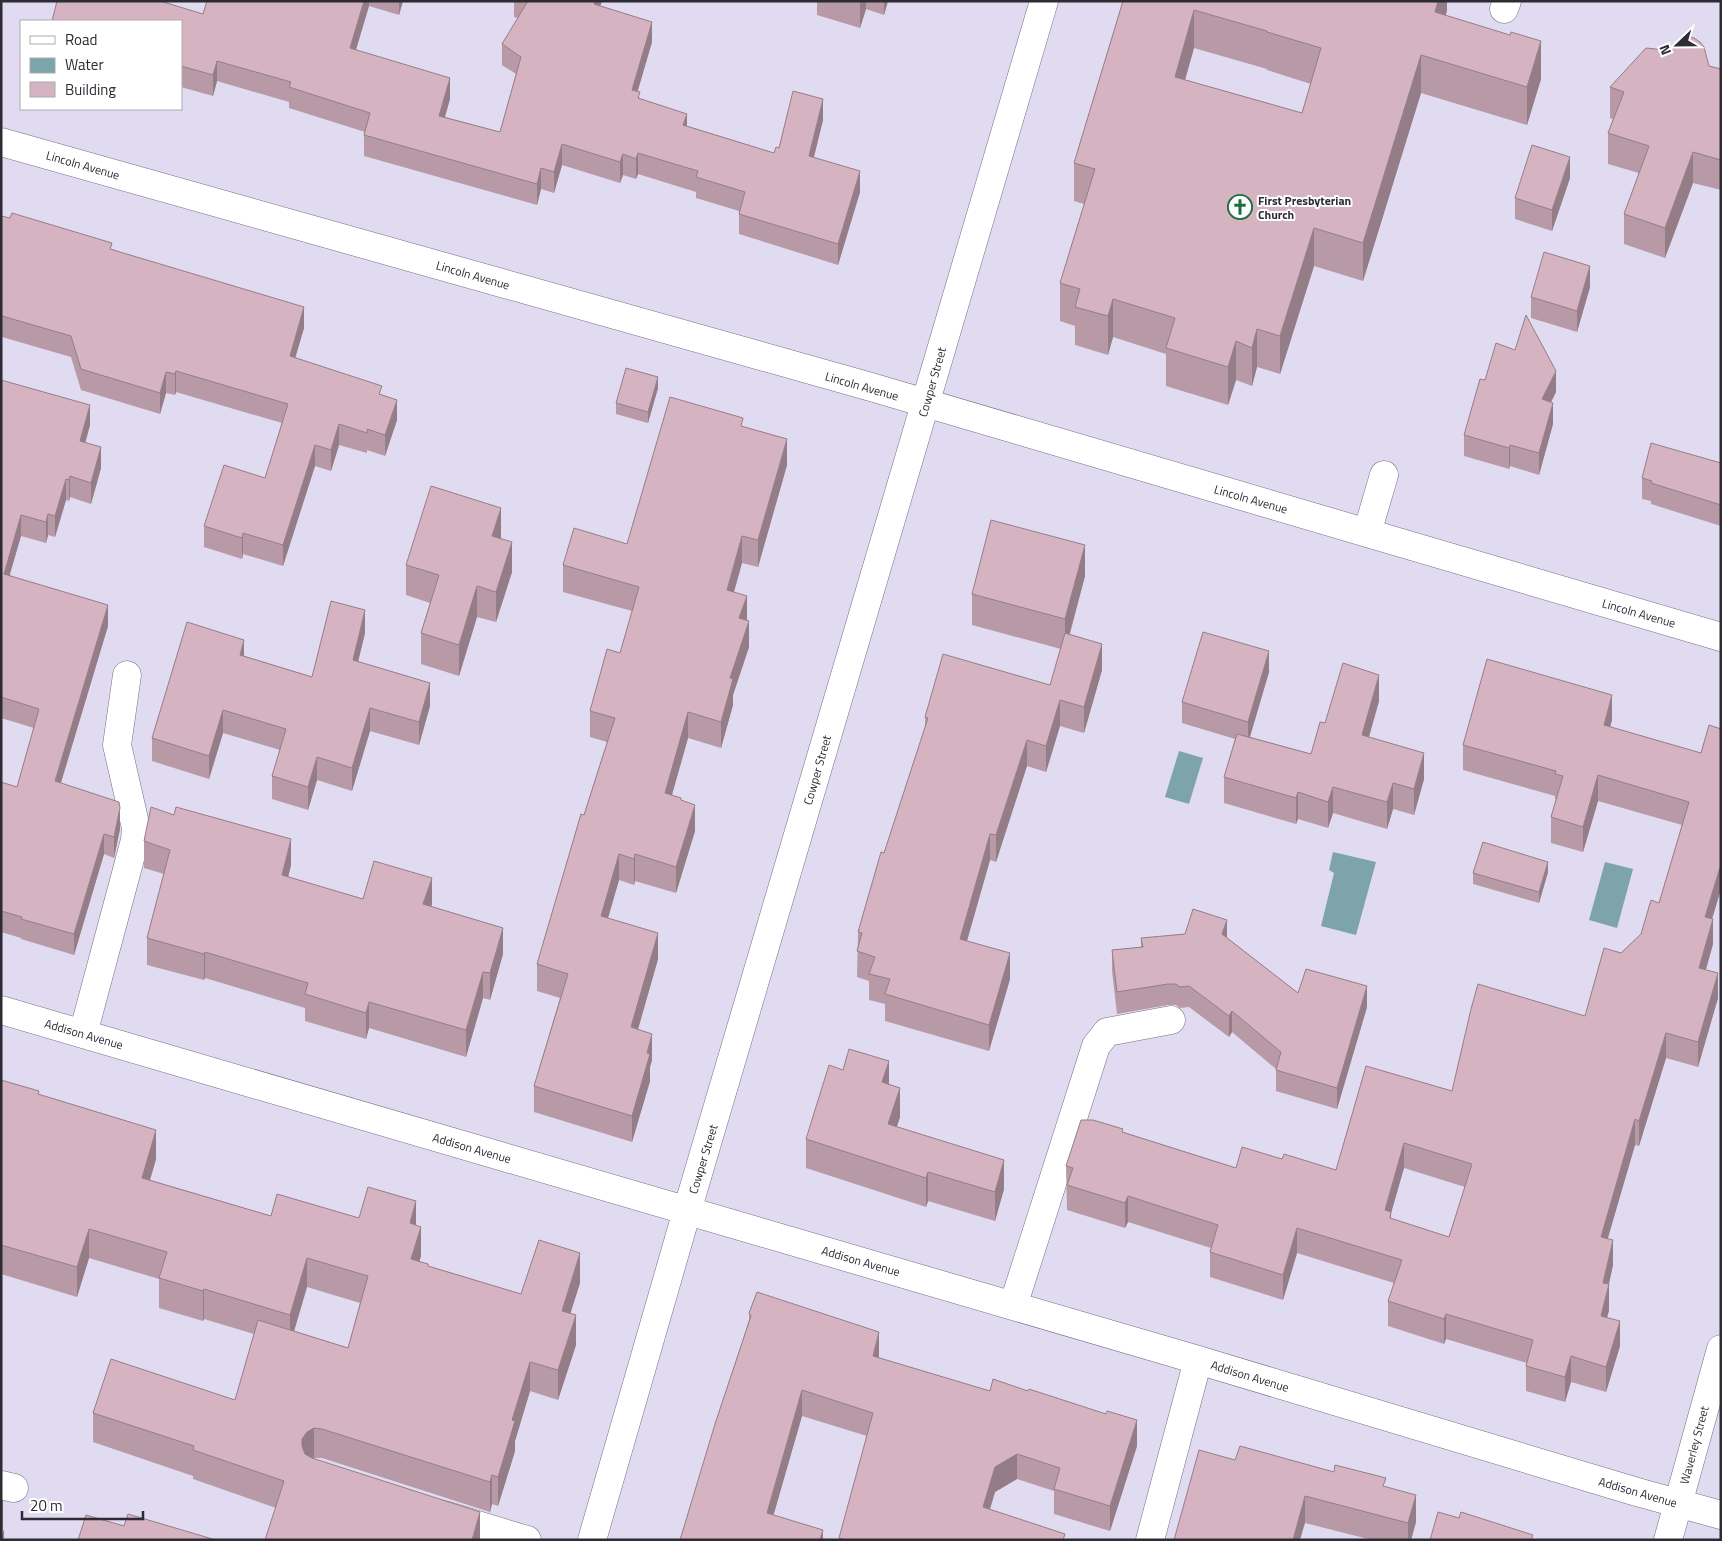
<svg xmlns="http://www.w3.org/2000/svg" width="1722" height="1541" font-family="'Titillium Web',sans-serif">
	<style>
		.water { fill: #7da4aa }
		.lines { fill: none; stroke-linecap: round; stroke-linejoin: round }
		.minor-casing { stroke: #736d82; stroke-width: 29 }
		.minor { stroke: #fff; stroke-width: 28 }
		.wall { fill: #b79aa6; fill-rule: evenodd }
		.shaded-wall { fill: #957d87 }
		.building { fill: #d5b3c1; stroke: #957d87; fill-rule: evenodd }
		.labels { text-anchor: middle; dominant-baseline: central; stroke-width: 4; stroke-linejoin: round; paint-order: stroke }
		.street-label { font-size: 12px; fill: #2d2b33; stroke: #fff }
		.poi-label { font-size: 12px; font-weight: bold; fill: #2d2b33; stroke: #fff; text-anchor: start }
	</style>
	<rect width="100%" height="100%" fill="#e1dbf2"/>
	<path class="water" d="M1179 751 1203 758 1189 804 1165 797Z
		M1333 852 1376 862 1356 935 1321 926 1334 873 1329 870Z
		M1605 862 1633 869 1617 928 1589 920Z"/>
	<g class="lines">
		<defs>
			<path id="minor" d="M1504 9 1507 1
				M1 142 871 387 1721 637
				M1367 533 1384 475
				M1 1010 1198 1360 1637 1492 1721 1515
				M83 1034 135 840 136 828 117 745 127 675
				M1013 1306 1096 1046 1107 1032 1171 1020
				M1 1485 14 1488
				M444 1515 527 1540
				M592 1540 687 1211 1044 1
				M1150 1540 1198 1360
				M1668 1540 1721 1349"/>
		</defs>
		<use href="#minor" class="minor-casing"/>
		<use href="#minor" class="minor"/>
	</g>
	<path class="wall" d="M207 1H403L399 15 369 6 356 50 450 99 445 117 500 132 516 74 502 65V44L518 18 514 17V1H602L600 6 652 42 637 91 640 99 687 126 774 153 779 148 823 120 814 157 860 192 838 265 739 234V211L696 198V192L638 174 636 179 623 175 620 183 562 165 554 193 541 189 537 205 364 156V135L365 132 289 108V102L217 81 213 96 181 87V21L203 14Z
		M817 1H888L884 15 866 9 860 28 817 15Z
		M1123 1H1447V10L1446 15 1541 79 1527 125 1421 93 1363 281 1314 266 1280 374 1257 367 1252 386 1236 380 1228 405 1166 386V354L1113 337 1108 355 1075 345V326L1060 321V283L1084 204 1074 201V163ZM1194 48 1267 69V70L1311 84 1302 113 1185 80Z
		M1709 66 1721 69V190L1693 183 1665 258 1624 244V214L1639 173 1608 164V133L1613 119 1610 118V87Z
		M1570 178 1552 231 1515 219V198Z
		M1 216 112 249 304 328 295 357 382 395 397 420 385 456 367 450V453L339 445 331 471 315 466 283 566 243 554 242 559 204 547V526L265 478 282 423 176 392 175 395 166 393 160 414 81 390 71 357 2 337Z
		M1590 287 1577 332 1531 318V297Z
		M1 380 90 425 85 443 101 468 91 504 70 497 69 501 66 500 55 537 48 535 46 543 21 536 9 575 108 626 61 783 120 829 114 858 104 854 74 955 21 939V938L1 932V782L17 787 34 728 1 718Z
		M1485 380 1556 392 1551 402 1553 424 1539 475 1510 466 1509 469 1464 456V435Z
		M658 388 648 423 616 414V403Z
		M743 426 787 465 758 567 742 563 734 592 747 620 749 647 733 695V705L721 748 688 738 672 795 681 801 695 831 676 893 635 881 634 885 619 880 608 918 658 959 638 1029 652 1060 650 1067V1081L632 1142 534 1112V1086L560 998 537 991V964L607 742 590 737V711L620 653 632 611 563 592V565L627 544Z
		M1721 463V526L1651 504V501L1642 499V478Z
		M501 538 512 572 496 622 477 617 459 676 421 664V633L430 603 406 595V565Z
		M1085 576 1070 634 1102 670 1084 733 1060 726 1046 772 1027 766 996 862 990 860 967 941 1010 979 989 1051 885 1021V1004L869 1000V981L857 977 858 932 925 728V717L1050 685 1061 649 972 625V594Z
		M365 633 358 661 430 706 419 745 370 731 352 791 317 780 308 810 272 799V776L280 750 223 733 209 779 152 761V738L244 656 312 677Z
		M1269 672 1250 737 1311 754 1325 723 1379 701 1369 737 1424 779 1414 815 1393 809 1387 829 1333 813 1328 828 1298 819 1296 824 1224 803V777L1235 739 1182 723V702Z
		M1612 720 1610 727 1701 753 1721 729V889L1712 919 1713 944 1706 970 1718 998 1698 1067 1666 1058 1639 1146 1635 1145 1607 1239 1613 1265 1609 1284V1310L1607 1318 1620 1346 1606 1392 1571 1382 1565 1402 1526 1391V1366L1527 1363 1446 1339 1444 1344 1388 1326V1301L1394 1283 1297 1253 1283 1300 1210 1277V1252L1211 1248 1128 1222 1125 1228 1067 1210 1066 1166 1123 1132 1236 1168 1282 1159 1336 1170 1452 1091 1585 1016 1621 953 1641 934 1659 903 1682 825 1598 801 1583 852 1551 843V817L1556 799H1555V796L1463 770V745ZM1404 1168 1465 1187 1449 1237 1391 1219V1212Z
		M144 841 291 865 288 877 363 899 432 904 431 906 503 954 490 1000 483 998 466 1057 369 1028 366 1039 305 1021V1008L205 978 204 980 147 965V938L164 874 144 868Z
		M1548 872 1539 903 1473 884V873Z
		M1141 938H1227L1298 993 1367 1007 1337 1109 1276 1091V1069L1232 1032 1229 1037 1189 1007 1180 1008 1176 1005H1168L1117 1014 1112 971V950L1141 947Z
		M1 1080 39 1094 156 1159 150 1180 271 1216 359 1218 416 1225 421 1256 419 1262 428 1266 521 1294 580 1283 570 1314 576 1345 558 1400 530 1391 515 1441V1451L498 1506 492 1504 490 1512 322 1458H313L480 1540 276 1508 193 1479V1476L93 1442V1413L235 1400 254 1334 204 1319 203 1321 159 1308V1279L89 1258 77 1297 1 1274ZM307 1287 360 1303 348 1348 294 1331Z
		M889 1084 900 1117 897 1127 1004 1189 995 1221 928 1201 926 1207 806 1168V1139Z
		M749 1313 879 1358 1137 1446 1110 1531 1054 1514V1491L1017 1479 995 1492 990 1509 1065 1540H839L867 1436 802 1416 773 1515 823 1540H680L749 1320Z
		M1235 1460 1386 1487 1416 1522 1411 1540H1372L1305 1523Z"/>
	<path class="shaded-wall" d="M364 1H369V6L350 69V48Z
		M399 1H403L399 15Z
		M595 1H602L594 25V4Z
		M860 1H866V9L860 28Z
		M884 1H888L884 15Z
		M1438 1H1447V10L1435 50V12Z
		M1194 10V48L1175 115V77Z
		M652 22V42L632 111V90Z
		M1541 41V79L1527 125V87Z
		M1421 55V93L1363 281V243Z
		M217 61V81L213 96V75Z
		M450 78V99L439 137V116Z
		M823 99V120L809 176V156Z
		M687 114V134L683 125Z
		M562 144V165L554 193V172Z
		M1693 152V183L1665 258V228Z
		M638 153V174L636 179V159Z
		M623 154V175L620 183V162Z
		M1570 157V178L1552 231V210Z
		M541 168V189L537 205V184Z
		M860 171V192L838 265V244Z
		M1314 228V266L1280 374V336Z
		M1590 266V287L1577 332V311Z
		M1113 299V337L1108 355V316Z
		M304 307V328L290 376V356Z
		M2 316V337L1 341V320Z
		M1257 329V367L1252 386V348Z
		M1236 341V380L1228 405V367Z
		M176 371V392L175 395V374Z
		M1556 371V392L1542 420V399Z
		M166 372V393L160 414V393Z
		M658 377V388L648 423V412Z
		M397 400V420L385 456V435Z
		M1553 403V424L1539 475V453Z
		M90 405V425L80 462V441Z
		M339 424V445L331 471V450Z
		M787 439V465L758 567V540Z
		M315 445V466L283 566V545Z
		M1510 445V466L1509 469V448Z
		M101 447V468L91 504V483Z
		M70 476V497L69 501V480Z
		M66 479V500L55 537V516Z
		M501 508V539L492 536Z
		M48 514V535L46 543V522Z
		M21 515V536L4 595V574Z
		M243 533V554L242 559V538Z
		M742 536V563L727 616V590Z
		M512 542V572L496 622V592Z
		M1085 545V576L1065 650V619Z
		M477 586V617L459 676V645Z
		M747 596V622L739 618Z
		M108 605V626L55 802V781Z
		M365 610V633L353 683V660Z
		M749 621V647L733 695V705L721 748V722L730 678Z
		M244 640V662L240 655Z
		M1102 644V670L1084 733V707Z
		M1269 651V672L1248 743V722Z
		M1379 675V701L1362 761V735Z
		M430 683V706L419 745V722Z
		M1612 695V720L1604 750V725Z
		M1060 700V726L1046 772V746Z
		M370 708V731L352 791V768Z
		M223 710V733L209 779V756Z
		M688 712V738L665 819V793Z
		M1027 740V766L996 862V835Z
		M1424 753V779L1414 815V789Z
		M317 757V780L308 810V787Z
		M1598 775V801L1583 852V827Z
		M1393 783V809L1387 829V802Z
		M1333 787V813L1328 828V802Z
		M1298 792V819L1296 824V798Z
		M695 805V831L676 893V867Z
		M120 808V829L114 858V837Z
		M104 834V854L74 955V934Z
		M990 834V860L960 965V939Z
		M291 839V865L282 902V875Z
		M619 854V880L601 942V916Z
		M635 854V881L634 885V859Z
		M1548 862V872L1539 903V892Z
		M1721 864V889L1705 942V917Z
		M432 878V904L423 930V904Z
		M1713 919V944L1699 993V968Z
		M1227 920V941L1222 934Z
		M503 928V954L490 1000V973Z
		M658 933V959L631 1054V1027Z
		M205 952V978L204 980V954Z
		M1010 953V979L989 1051V1025Z
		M483 972V998L466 1057V1030Z
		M1718 973V998L1698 1067V1042Z
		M1367 986V1007L1337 1109V1088Z
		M369 1002V1028L366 1039V1013Z
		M1232 1011V1032L1229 1037V1016Z
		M1666 1033V1058L1639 1146V1121Z
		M652 1034V1060L650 1067V1081L632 1142V1116L647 1053Z
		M889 1061V1089L882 1082Z
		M900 1088V1117L888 1152V1124Z
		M1635 1119V1145L1601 1262V1237Z
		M156 1130V1159L142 1207V1178Z
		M1404 1143V1168L1390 1217 1391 1212V1237L1385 1210Z
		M1004 1160V1189L995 1221V1192Z
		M928 1172V1201L926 1207V1178Z
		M1128 1196V1222L1125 1228V1203Z
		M416 1201V1231L410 1223Z
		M421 1227V1256L411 1289V1259Z
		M1297 1228V1253L1283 1300V1275Z
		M89 1229V1258L77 1297V1267Z
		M1613 1240V1265L1604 1305 1609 1284V1310L1601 1341V1316L1603 1283Z
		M580 1253V1283L562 1340V1311Z
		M307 1258V1287L290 1345V1315Z
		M204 1289V1319L203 1321V1291Z
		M1446 1314V1339L1444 1344V1319Z
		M576 1315V1345L558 1400V1370Z
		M1620 1321V1346L1606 1392V1367Z
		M879 1332V1357L873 1382V1356Z
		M1571 1356V1382L1565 1402V1377Z
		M530 1362V1391L515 1441V1451L498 1506V1477L512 1420Z
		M802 1390V1416L767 1538V1513Z
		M1137 1420V1446L1110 1531V1506Z
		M314 1428V1458L307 1461 302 1469V1439L307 1432Z
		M1017 1454V1479L995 1492 983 1532V1507L995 1467Z
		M492 1475V1504L490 1512V1482Z
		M1416 1495V1522L1411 1540H1408V1523Z
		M1305 1496V1523L1300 1540H1293Z
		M3 1500V1533L4 1532V1540H1V1501Z
		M480 1512V1540H472Z
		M823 1530V1540H820Z"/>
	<path class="building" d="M57 1H160L203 14 207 1H364L350 48 450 78 439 116 500 132 521 57 502 44 528 1H595L594 4 652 22 632 90 640 92 638 98 687 114 683 125 774 153 776 147 779 148 793 91 823 99 809 156 860 171 838 244 739 214 745 192 696 177 698 171 638 153 636 159 623 154 620 162 562 144 554 172 541 168 537 184 364 135 370 113 289 87 291 82 217 61 213 75 181 66V21H52Z
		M1123 1H1438L1435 12 1510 35 1511 32 1541 41 1527 87 1421 55 1363 243 1314 228 1280 336 1257 329 1252 348 1236 341 1228 367 1166 348 1175 318 1113 299 1108 316 1075 307 1080 289 1060 283 1095 169 1074 163ZM1194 10 1267 31V32L1321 48 1302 113 1175 77Z
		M1689 37 1694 38 1700 42 1704 47 1709 66 1721 69V160L1693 152 1665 228 1624 214 1649 146 1608 133 1624 92 1610 87 1646 48 1666 50 1680 40Z
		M1532 145 1570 157 1552 210 1515 198Z
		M12 213 112 243 110 249 304 307 290 356 382 386 379 394 397 400 385 435 367 429V433L339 424 331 450 315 445 283 545 243 533 242 538 204 526 224 465 265 478 288 404 176 371 175 374 166 372 160 393 81 369 71 336 2 316 1 320V216L10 218Z
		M1544 252 1590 266 1577 311 1531 297Z
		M1526 315 1556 371 1542 399 1553 403 1539 453 1510 445 1509 448 1464 435 1480 379 1485 380 1496 343 1515 350Z
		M626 368 658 377 648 412 616 403Z
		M1 380 90 405 80 441 101 447 91 483 70 476 69 480 66 479 55 516 48 514 46 522 21 515 4 574 108 605 55 781 119 802 120 808 114 837 104 834 74 934 21 919 22 917 1 911V782L17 787 39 709 1 697Z
		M670 397 743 418 741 426 787 439 758 540 742 536 727 590 747 596 739 618 749 621 730 678 733 679 721 722 688 712 665 793 681 798V800L695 805 676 867 635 854 634 859 619 854 601 916 658 933 631 1027 652 1034 647 1053 650 1054 632 1116 534 1086 568 974 537 964 581 814 584 815 615 718 590 711 607 649 620 653 639 587 563 565 574 528 627 544Z
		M1651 443 1721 463V505L1651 483 1652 481 1642 478Z
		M431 486 501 508 492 536 512 542 496 592 477 586 459 645 421 633 439 575 406 565Z
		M991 520 1085 545 1065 619 972 594Z
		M331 601 365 610 353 660 430 683 419 722 370 708 352 768 317 757 308 787 272 776 286 729 223 710 209 756 152 738 187 622 244 640 240 655 312 677Z
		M1203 632 1269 651 1248 722 1182 702Z
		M1065 633 1102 644 1084 707 1060 700 1046 746 1027 740 996 835 990 834 960 939 1010 953 989 1025 885 994 890 979 869 974 875 957 857 951 862 933 858 932 881 852 884 853 928 718 925 717 943 654 1050 685Z
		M1487 659 1612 695 1604 725 1701 753 1709 725 1721 729V864L1705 917 1713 919 1699 968 1718 973 1698 1042 1666 1033 1639 1121 1635 1119 1601 1237 1613 1240 1603 1283 1609 1284 1601 1316 1620 1321 1606 1367 1571 1356 1565 1377 1526 1366 1533 1340 1446 1314 1444 1319 1388 1301 1402 1260 1297 1228 1283 1275 1210 1252 1218 1225 1128 1196 1125 1203 1067 1185 1073 1168 1066 1166 1081 1120H1093L1123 1129 1122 1132 1236 1168 1242 1147 1282 1159 1284 1154 1336 1170 1366 1066 1452 1091 1471 1009 1478 984 1585 1016 1604 948 1621 953 1641 934 1651 900 1659 903 1689 802 1598 775 1583 827 1551 817 1563 776 1555 774 1556 771 1463 745ZM1404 1143 1472 1164 1449 1237 1390 1218 1391 1212 1385 1210Z
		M1343 663 1379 675 1362 735 1424 753 1414 789 1393 783 1387 802 1333 787 1328 802 1298 792 1296 798 1224 777 1237 734 1311 754 1320 722 1325 723Z
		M151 807 174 815 176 807 291 839 282 875 363 899 374 861 432 878 423 904 503 928 490 973 483 972 466 1030 369 1002 366 1013 305 994 308 983 205 952 204 954 147 938 170 850 144 841Z
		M1483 842 1548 862 1539 892 1473 873Z
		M1193 909 1227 920 1222 934 1298 993 1306 969 1367 986 1337 1088 1276 1070 1281 1052 1232 1011 1229 1016 1189 986 1180 987 1176 984H1168L1117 992 1112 950 1143 947 1141 938 1185 934Z
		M849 1049 889 1061 882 1082 900 1088 888 1124 1004 1160 995 1192 928 1172 926 1178 806 1139 829 1065 843 1070Z
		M1 1080 39 1091 38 1094 156 1130 142 1178 271 1216 277 1194 359 1218 368 1187 416 1201 410 1223 421 1227 411 1259 428 1264V1266L521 1294 539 1240 580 1253 562 1311 576 1315 558 1370 530 1362 512 1420 515 1421 498 1477 492 1475 490 1482 322 1429 314 1428 307 1432 302 1439V1446L305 1454 312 1458 480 1512 472 1540H265L284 1481 193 1450 194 1446 93 1413 111 1359 235 1400 258 1320 348 1348 368 1276 307 1258 290 1315 204 1289 203 1291 159 1278 167 1252 89 1229 77 1267 1 1245Z
		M757 1292 879 1332 873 1356 990 1391 993 1379 1028 1391 1029 1389 1106 1414 1107 1411 1137 1420 1110 1506 1054 1489 1060 1468 1017 1454 995 1467 983 1507 1065 1534 1063 1540H846L839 1538 873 1413 802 1390 767 1513 823 1530 820 1540H680L715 1424 751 1316 749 1313Z
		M1240 1446 1334 1472 1335 1465 1386 1478 1383 1486 1416 1495 1408 1523 1305 1496 1293 1540H1174L1199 1450 1235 1460Z
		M1438 1512 1459 1518 1461 1512 1533 1535 1531 1540H1430Z
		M128 1514 216 1540H78L86 1515 124 1526Z
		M1 1527 4 1532 1 1534Z"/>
	<defs>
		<symbol id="church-ring" viewBox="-11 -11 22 22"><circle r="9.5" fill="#fff" stroke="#1c6f40" stroke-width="1.5"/><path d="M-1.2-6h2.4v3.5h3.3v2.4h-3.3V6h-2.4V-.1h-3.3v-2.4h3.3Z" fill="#1c6f40"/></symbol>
	</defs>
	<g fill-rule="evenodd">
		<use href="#church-ring" x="1226" y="193" width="28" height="28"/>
	</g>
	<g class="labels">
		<g class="street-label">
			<text transform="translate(83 165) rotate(16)">Lincoln Avenue</text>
			<text transform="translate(473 275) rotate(16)">Lincoln Avenue</text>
			<text transform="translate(932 382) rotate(-74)">Cowper Street</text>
			<text transform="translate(862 386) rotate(16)">Lincoln Avenue</text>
			<text transform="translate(1251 499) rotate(16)">Lincoln Avenue</text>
			<text transform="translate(1639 613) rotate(16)">Lincoln Avenue</text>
			<text transform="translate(817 770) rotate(-74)">Cowper Street</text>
			<text transform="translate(84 1034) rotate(16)">Addison Avenue</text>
			<text transform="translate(472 1148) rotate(16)">Addison Avenue</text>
			<text transform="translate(703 1159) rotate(-73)">Cowper Street</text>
			<text transform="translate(861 1261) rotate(16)">Addison Avenue</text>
			<text transform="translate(1250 1376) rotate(17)">Addison Avenue</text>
			<text transform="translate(1694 1445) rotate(-75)">Waverley Street</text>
			<text transform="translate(1638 1492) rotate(16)">Addison Avenue</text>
		</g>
		<g class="poi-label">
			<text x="1258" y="200">First Presbyterian<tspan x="1258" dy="14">Church</tspan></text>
		</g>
	</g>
	<rect width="1722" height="1541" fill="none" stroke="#2d2b33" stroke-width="5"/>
	<rect x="20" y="20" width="162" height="90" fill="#ffffff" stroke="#abaaad"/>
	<rect x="30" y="36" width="25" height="8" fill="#ffffff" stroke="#abaaad"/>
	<text x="65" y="45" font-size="15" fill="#2d2b33">Road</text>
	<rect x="30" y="58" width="25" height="15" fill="#7da4aa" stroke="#abaaad"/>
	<text x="65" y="70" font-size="15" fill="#2d2b33">Water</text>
	<rect x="30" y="82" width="25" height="15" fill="#d5b3c1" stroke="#abaaad"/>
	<text x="65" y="95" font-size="15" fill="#2d2b33">Building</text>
	<g transform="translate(1677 45) rotate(248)" stroke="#ffffff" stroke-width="4" paint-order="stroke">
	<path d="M0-4L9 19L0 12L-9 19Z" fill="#2d2b33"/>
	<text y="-8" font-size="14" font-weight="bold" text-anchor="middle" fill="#2d2b33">N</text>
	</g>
	<path d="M22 1511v8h121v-8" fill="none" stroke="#2d2b33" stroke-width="2.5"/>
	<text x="30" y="1511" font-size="15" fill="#2d2b33" stroke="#ffffff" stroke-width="4" paint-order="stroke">20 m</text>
</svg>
